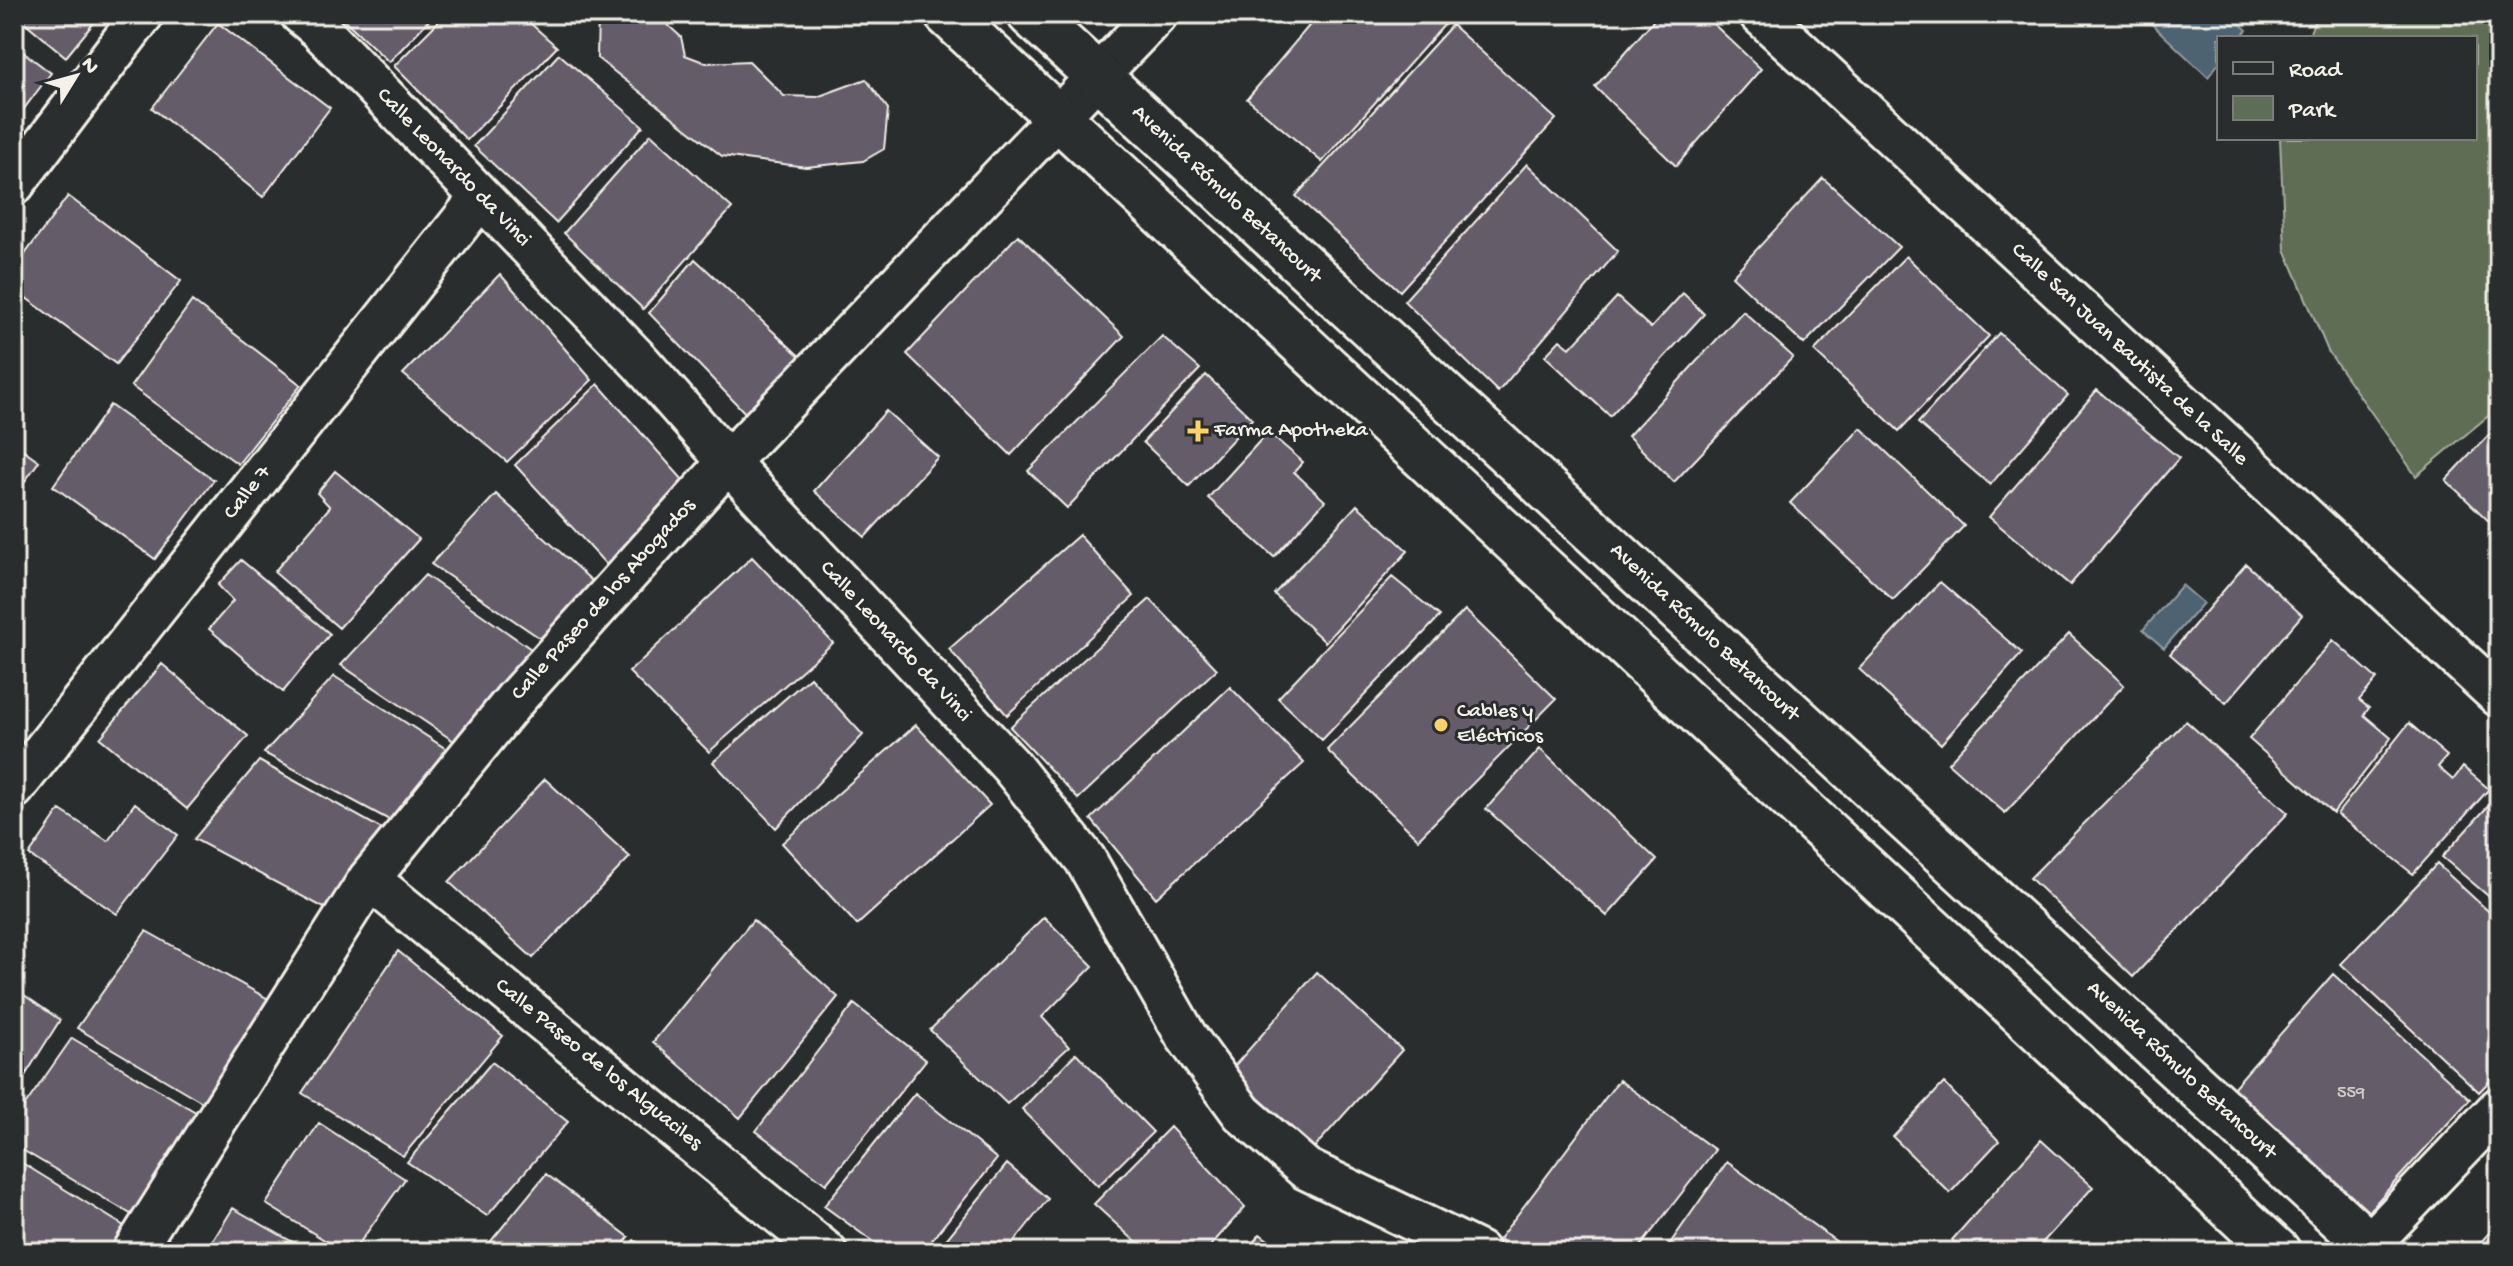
<svg xmlns="http://www.w3.org/2000/svg" width="2513" height="1266" font-family="'Gochi Hand',sans-serif">
	<style>
		.green { fill: #5e6d55; stroke: #a9af9e; stroke-width: 2 }
		.water { fill: #4e6372; stroke: #909ca1; stroke-width: 2 }
		.building { fill: #655b6a; stroke: #f4f1e8; stroke-width: 2 }
		.lines { fill: none; stroke-linecap: round; stroke-linejoin: round }
		.street-casing { stroke: #f4f1e8; stroke-width: 46 }
		.secondary-casing { stroke: #f4f1e8; stroke-width: 50 }
		.street { stroke: #2a2d2e; stroke-width: 40 }
		.secondary { stroke: #2a2d2e; stroke-width: 44 }
		.poi-dot { fill: #ffd166; stroke: #2a2d2e; stroke-width: 3 }
		.labels { text-anchor: middle; dominant-baseline: central; stroke-width: 6; stroke-linejoin: round; paint-order: stroke }
		.number-label { font-size: 18px; fill: #d0ccc8 }
		.street-label { font-size: 22px; fill: #f4f1e8; stroke: #2a2d2e }
		.poi-label { font-size: 22px; fill: #f4f1e8; stroke: #2a2d2e; text-anchor: start }
	</style>
	<rect width="100%" height="100%" fill="#2a2d2e"/>
	<filter id="ink" filterUnits="userSpaceOnUse"><feTurbulence type="fractalNoise" baseFrequency=".0125" numOctaves="2"/><feDisplacementMap in="SourceGraphic" scale="16" xChannelSelector="R" yChannelSelector="G"/><feConvolveMatrix kernelMatrix="1 2 1 2 8 2 1 2 1" color-interpolation-filters="sRGB"/></filter>
	<g filter="url(#ink)">
		<path class="green" d="M2317 14H2499V407L2416 476 2328 351 2285 249 2280 138H2475V38H2308Z"/>
		<path class="water" d="M2141 14H2230L2247 30 2240 38H2219V63L2208 77Z
			M2182 585 2203 603 2164 648 2143 630Z"/>
		<path class="building" d="M15 14H101L66 57Z
			M338 14H435L389 62Z
			M446 14H520L557 47 467 140 394 66Z
			M598 14H656L681 37 685 55 706 63 749 61 784 96 817 97 866 79 888 109 884 149 863 161 806 167 722 156 597 58Z
			M1319 14H1454L1322 162 1247 99Z
			M1659 14H1703L1761 69 1676 166 1595 87Z
			M218 23 330 108 263 197 152 108Z
			M1452 25 1556 119 1400 291 1296 196Z
			M14 45 51 73 14 122Z
			M559 54 643 126 556 223 474 146Z
			M651 134 732 208 643 309 564 233Z
			M1527 164 1618 251 1498 392 1404 301Z
			M1823 178 1899 247 1804 344 1732 276Z
			M68 196 181 281 116 364 14 289V269Z
			M1018 235 1124 336 1011 455 907 354Z
			M1906 256 1989 336 1899 431 1814 351Z
			M695 259 806 362 751 419 649 313Z
			M500 274 592 380 507 462 403 374Z
			M1683 293 1704 314 1610 416 1545 356 1560 340 1570 348 1617 297 1651 328Z
			M192 301 301 385 238 464 131 386Z
			M1743 311 1793 357 1674 482 1628 436Z
			M1999 333 2068 395 1990 485 1918 423Z
			M1162 336 1200 369 1067 508 1028 471Z
			M1206 375 1252 419 1189 486 1143 442Z
			M598 384 691 489 614 573 515 465Z
			M2097 390 2179 458 2070 585 1989 517Z
			M110 405 214 480 155 559 53 486Z
			M886 411 938 457 865 537 814 491Z
			M2499 424V531L2446 480Z
			M1861 428 1964 526 1893 600 1790 503Z
			M1268 432 1303 462 1294 472 1325 501 1274 557 1208 498Z
			M14 443 39 461 14 497Z
			M335 471 419 539 339 628 274 572 330 507 317 493Z
			M496 494 601 589 553 647 431 564Z
			M1357 505 1408 551 1325 642 1274 594Z
			M1079 535 1134 596 1007 715 949 649Z
			M752 557 833 643 709 752 629 672Z
			M241 560 330 634 283 692 209 629 233 601 218 585Z
			M2246 564 2302 615 2226 703 2170 654Z
			M425 575 541 656 467 750 341 665Z
			M1392 577 1440 616 1322 740 1278 698Z
			M1940 582 2022 653 1941 744 1859 669Z
			M1150 599 1217 669 1078 799 1010 727Z
			M1465 610 1556 699 1418 839 1327 750Z
			M2069 634 2124 685 2005 813 1948 763Z
			M2333 640 2377 679 2359 700 2369 708 2364 715 2391 738 2333 813 2249 739Z
			M162 664 248 736 187 809 100 738Z
			M334 676 457 756 393 822 264 753Z
			M810 677 863 735 776 828 713 762Z
			M1230 687 1304 763 1156 898 1091 819Z
			M2186 721 2288 813 2133 977 2030 878Z
			M2409 723 2447 756 2438 767 2453 780 2463 767 2489 789 2413 874 2337 814Z
			M916 725 990 805 857 925 782 843Z
			M1540 749 1657 860 1607 916 1486 809Z
			M259 761 382 829 326 909 194 839Z
			M545 779 630 857 533 958 449 882Z
			M2498 795 2499 796V905L2442 857Z
			M135 803 178 835 117 914 29 855 60 810 108 841Z
			M2437 864 2499 921V1071L2479 1092 2341 964Z
			M1044 917 1093 966 1042 1017 1069 1047 1007 1104 930 1030Z
			M753 920 838 997 740 1118 653 1042Z
			M146 931 272 1001 209 1106 77 1028Z
			M398 951 503 1036 403 1156 302 1093Z
			M1317 972 1402 1050 1312 1150 1230 1071Z
			M2333 974 2470 1099 2366 1214 2233 1088Z
			M14 988 60 1020 14 1093Z
			M854 1004 926 1060 826 1184 756 1131Z
			M72 1038 204 1117 139 1219 14 1145V1121Z
			M1076 1053 1153 1132 1098 1186 1022 1109Z
			M492 1062 568 1122 487 1216 407 1162Z
			M1619 1080 1715 1150 1636 1252H1518L1499 1239Z
			M1944 1083 1999 1141 1950 1193 1893 1137Z
			M915 1093 997 1159 922 1252H887L824 1206Z
			M319 1123 405 1179 353 1252H344L266 1204Z
			M1170 1127 1245 1207 1205 1252H1147L1094 1204Z
			M2041 1140 2093 1187 2034 1252H1964L1952 1240Z
			M14 1158 124 1226 108 1252H14Z
			M1727 1162 1837 1242 1830 1252H1664Z
			M1007 1164 1048 1199 1006 1252H936Z
			M546 1174 629 1237 617 1252H482Z
			M233 1208 310 1252H206Z
			M2499 1222V1252H2486L2477 1246Z
			M1260 1234 1284 1252H1245Z
			M634 1240 650 1252H624Z"/>
		<g class="lines">
			<defs>
				<path id="street" d="M301 14 319 29 641 363 728 462 1011 766 1085 859 1186 1036 1242 1113 1306 1169 1479 1252
					M1760 14 2499 696
					M14 184 143 14
					M14 788 480 198
					M369 879 826 1252
					M133 1252 369 879 517 697 728 462 1157 14
					M2362 1252 2499 1108"/>
				<path id="secondary" d="M947 14 2278 1252
					M1030 14 2377 1252"/>
			</defs>
			<use href="#street" class="street-casing"/>
			<use href="#secondary" class="secondary-casing"/>
			<use href="#street" class="street"/>
			<use href="#secondary" class="secondary"/>
		</g>
	</g>
	<g class="poi-dot">
		<path d="M1194 419h8v8h8v8h-8v8h-8v-8h-8v-8h8z"/>
		<circle cx="1441" cy="725" r="8"/>
	</g>
	<g class="labels">
		<g class="number-label">
			<text x="2351" y="1093">559</text>
		</g>
		<g class="street-label">
			<text transform="translate(453 168) rotate(46)">Calle Leonardo da Vinci</text>
			<text transform="translate(1226 195) rotate(43)">Avenida Rómulo Betancourt</text>
			<text transform="translate(2129 355) rotate(43)">Calle San Juan Bautista de la Salle</text>
			<text transform="translate(248 493) rotate(-52)">Calle 7</text>
			<text transform="translate(604 600) rotate(-48)">Calle Paseo de los Abogados</text>
			<text transform="translate(1704 633) rotate(43)">Avenida Rómulo Betancourt</text>
			<text transform="translate(895 642) rotate(47)">Calle Leonardo da Vinci</text>
			<text transform="translate(598 1065) rotate(39)">Calle Paseo de los Alguaciles</text>
			<text transform="translate(2181 1071) rotate(43)">Avenida Rómulo Betancourt</text>
		</g>
		<g class="poi-label">
			<text x="1214" y="431">Farma Apotheka</text>
			<text x="1457" y="712">Cables y<tspan x="1457" dy="25">Eléctricos</tspan></text>
		</g>
	</g>
	<rect width="2513" height="1266" fill="none" stroke="#2a2d2e" stroke-width="48"/>
	<rect x="24" y="24" width="2465" height="1218" fill="none" stroke="#f4f1e8" stroke-width="3" filter="url(#ink)"/>
	<rect x="2217" y="36" width="260" height="104" fill="#2a2d2e" stroke="#7b7b78" stroke-width="2"/>
	<rect x="2233" y="62" width="40" height="12" fill="#2a2d2e" stroke="#7b7b78" stroke-width="2"/>
	<text x="2289" y="76" font-size="24" fill="#f4f1e8">Road</text>
	<rect x="2233" y="96" width="40" height="24" fill="#5e6d55" stroke="#7b7b78" stroke-width="2"/>
	<text x="2289" y="116" font-size="24" fill="#f4f1e8">Park</text>
	<g transform="translate(76 76) rotate(53)" stroke="#2a2d2e" stroke-width="6" paint-order="stroke">
	<path d="M0-6L14 30L0 20L-14 30Z" fill="#f4f1e8"/>
	<text y="-12" font-size="22" font-weight="bold" text-anchor="middle" fill="#f4f1e8">N</text>
	</g>
</svg>
